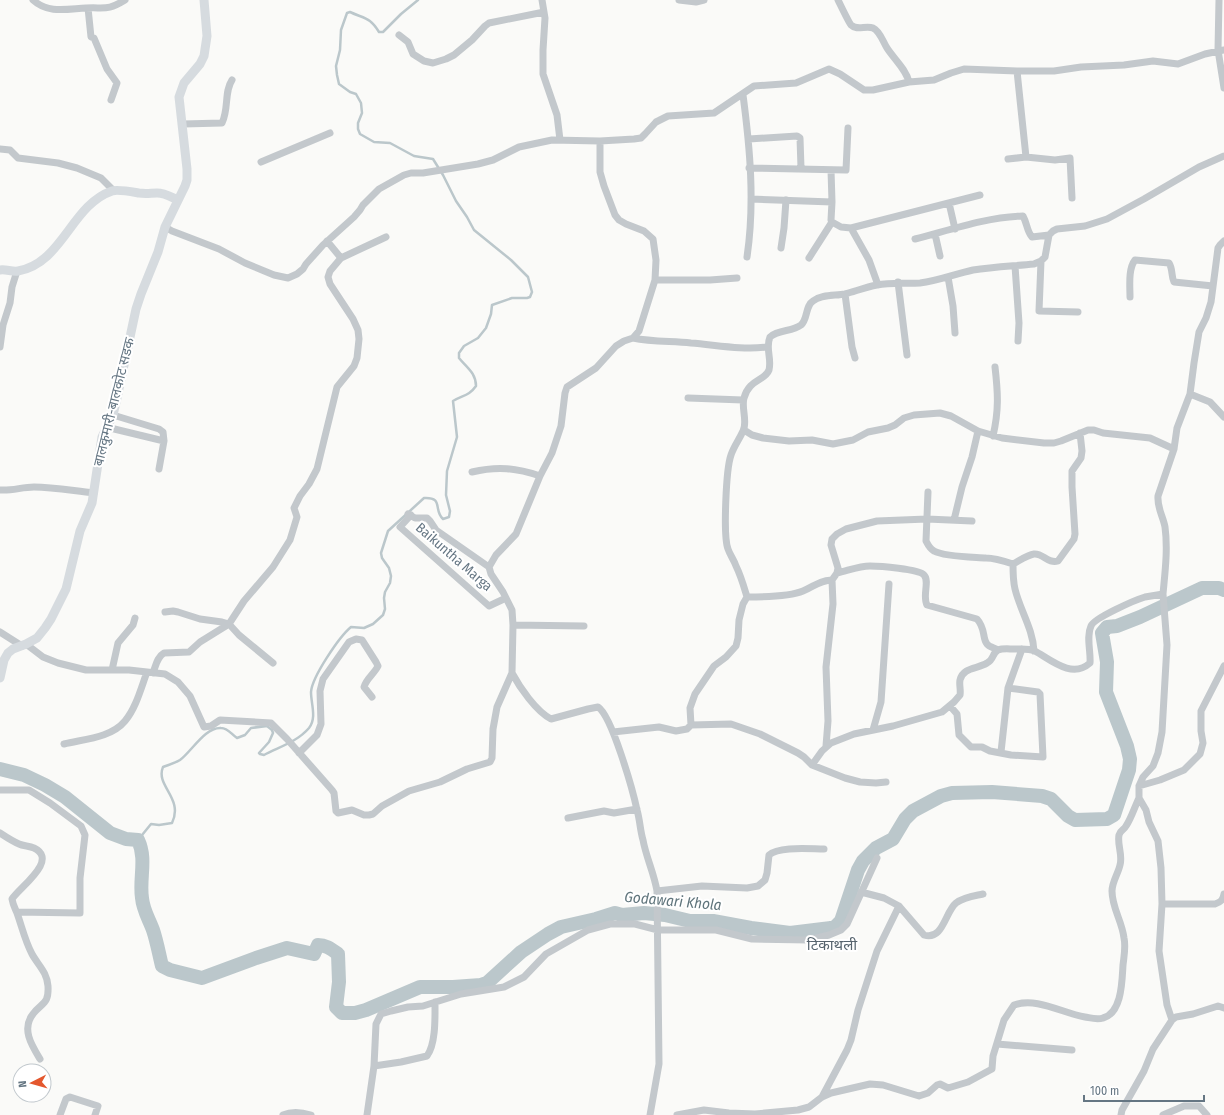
<svg xmlns="http://www.w3.org/2000/svg" width="1224" height="1115" font-family="'Fira Sans Condensed','Noto Sans Devanagari',sans-serif">
	<style>
		.lines { fill: none; stroke-linecap: round; stroke-linejoin: round }
		.stream { stroke: #bbc7cb; stroke-width: 2.5 }
		.river { stroke: #bbc7cb; stroke-width: 14 }
		.street { stroke: #c3c8cc; stroke-width: 7 }
		.secondary { stroke: #d6dbdf; stroke-width: 9 }
		.labels { text-anchor: middle; dominant-baseline: central; stroke-width: 4; stroke-linejoin: round; paint-order: stroke }
		.street-label { font-size: 14px; fill: #657683; stroke: #fff }
		.water-label { font-size: 15px; font-style: italic; fill: #60757c; stroke: #fff }
		.neighbourhood-label { font-size: 15px; fill: #57646e; stroke: #fff }
	</style>
	<rect width="100%" height="100%" fill="#fafaf8"/>
	<g class="lines">
		<path class="stream" d="M138 840 151 824 159 825 172 823C184 798 155 786 163 767 168 765 175 763 180 760 192 751 205 727 221 728 228 728 231 734 237 738L245 735 251 728 267 726 272 730 273 733 269 742 259 753 260 754 264 755C279 747 297 742 309 728 317 718 311 704 311 692 312 677 339 637 351 627L364 628 373 624 383 615 385 609 384 598 385 592 390 583 391 576 389 568 382 558 381 553 388 531 424 498C444 497 433 510 443 519L449 517 450 511 446 495 447 471 457 437 453 401C463 395 469 396 476 386 476 373 467 368 459 358V353L464 346 478 338 486 328 491 314 492 305 512 298H527L530 297 532 292 528 277 511 260 474 230 467 217 456 201 443 175 433 159 414 156 390 143 374 142 360 134 358 129V123L362 113 361 103 356 94 350 92 339 84 337 75 336 66 340 50 341 30 347 13 350 12C365 19 370 17 379 32H383L401 14 418 0"/>
		<path class="river" d="M0 769 24 775 45 785 65 797 110 833 126 839 138 840C147 859 139 879 142 898 143 910 149 919 153 930 157 942 159 954 162 966L170 970 202 978 256 958 287 948 314 954 318 945C326 945 331 949 338 954L339 982 336 1007 342 1013H355L366 1010 420 987H453L481 985 487 983 521 952 548 934 561 927 596 919 615 913 622 915 644 913 665 915 690 921H713L751 928 790 933 831 928 835 927 841 921 858 870 863 861 876 848 893 839 905 819 913 811 941 796 952 793 992 792 1042 796 1051 799 1068 816 1075 820 1107 819 1114 815 1129 770 1130 759 1127 746 1106 692 1107 662 1102 633 1107 627 1117 626 1140 617 1202 588H1219L1224 590"/>
		<path class="street" d="M33 0C48 14 67 9 86 8 105 7 107 11 125 0
			M542 0 545 18 543 50V74L557 115 560 140
			M679 0 696 2 704 0
			M838 0C841 6 848 21 851 25 857 31 866 25 873 28 880 31 883 42 887 48 894 59 906 69 909 82
			M1219 0 1218 50 1224 88
			M88 8 91 37 94 38 107 69 117 83 111 100
			M399 35 408 42 413 54 424 61 433 63 446 59 454 55 472 40 485 26 489 23 544 12
			M1017 71 1026 157 1055 160 1070 158 1072 198
			M743 95C750 148 755 203 747 257
			M183 124 222 123C229 109 224 92 232 80
			M749 139 797 136 800 138 801 168
			M0 149 10 150 18 158 58 163 77 168 101 178 113 190
			M1008 159 1026 157
			M261 162 330 133
			M749 168 846 170 848 128
			M751 199 832 202 831 170
			M949 203 955 229
			M832 222 841 227 851 228 980 195
			M165 227 172 231 219 249 245 263 274 275 288 278 297 274 303 269 306 264 323 245 354 217 360 210 363 205 379 189 404 175 411 173H423L478 164 493 160 519 147 552 140 600 141 634 139 641 138 645 134 656 122 668 116 714 113 754 86 796 83 829 69 840 74 864 90H873L909 82 934 80 951 73 964 69 1017 71H1054L1081 67 1124 65 1153 61 1178 64 1205 54 1224 50
			M851 228 869 260 878 285
			M935 234 940 256
			M915 239C950 230 986 217 1023 216 1027 223 1027 232 1032 237L1049 235
			M327 241 341 258
			M781 248 784 228 786 200
			M809 258 832 222 831 220 832 202
			M1041 261 1039 311 1078 312
			M1015 266 1019 323 1018 341
			M948 277 953 306 955 333
			M655 280H710L737 278
			M898 282 907 355
			M845 294 852 347 855 358
			M1130 297C1130 286 1128 269 1135 260L1169 263C1173 269 1171 276 1174 282L1213 286
			M633 338C652 342 671 341 691 343 717 345 741 350 767 347
			M0 347 3 325 10 303 12 287 17 271
			M1190 394 1210 402 1224 417
			M688 398 743 400
			M113 415 159 429 163 432 164 441 159 469
			M106 427 164 441
			M744 430 752 435 763 438 789 441 812 440 833 444 853 440 868 432 888 428 895 425 904 418 914 415 940 413 951 416 978 431 1002 438 1044 443H1054L1061 441 1088 430H1094L1103 433 1150 438 1174 449
			M993 436C999 410 998 393 995 367
			M472 472C498 466 516 468 540 476
			M0 490C12 491 22 487 34 487 54 487 74 491 94 493
			M928 492 926 541C928 545 930 549 934 551 945 557 973 557 986 558 995 558 1004 561 1013 564 1019 561 1027 555 1034 554 1043 553 1048 564 1058 561L1074 539 1075 534 1072 487V471L1081 458 1082 451 1080 433
			M408 514 415 518H427L430 521 436 530 489 567
			M411 515 400 527 489 606 506 598
			M954 520 962 487 972 457 978 431
			M1013 564C1013 573 1013 581 1015 589 1020 610 1033 629 1034 651
			M837 573C847 571 859 566 870 566 879 566 919 569 924 575 930 581 922 596 927 605L977 619C986 629 982 638 987 644 989 647 995 648 998 650
			M1163 594 1167 645 1162 732 1158 753 1153 766 1143 777 1139 786V798L1146 810 1149 822 1158 841 1161 868 1162 904 1159 951 1167 1005 1172 1020
			M747 597C762 597 789 597 803 591 815 586 818 581 832 580
			M165 612 173 611 178 612 200 619 222 622 229 624 239 635 273 663
			M513 625 584 626
			M0 632 22 646
			M26 644 43 657 58 663 86 670H129L165 674 178 682 190 696 204 727 211 726 220 720 271 723 287 739 332 790 334 793 336 811 338 813 352 810 364 815H369L373 814 382 806 409 791 440 782 467 769 490 762 492 758 493 729 497 707 512 673 513 625 512 610 503 592 491 574 489 567 496 555 516 534 540 476 552 453 561 426 565 393 567 387 596 368 616 346 624 341 633 338 639 331 655 280 656 260 653 239 644 231 626 224 619 220 615 215 604 186 600 172V141
			M112 670 118 643 133 625 135 618
			M153 673C156 665 157 657 164 653L189 652 200 642 229 624 244 601 273 567 290 540 297 517 294 508 300 496 309 484 317 469 337 387 354 366 357 358 359 339 358 330 353 319 330 284 328 277 330 271 341 258 386 237
			M512 673C520 688 536 711 551 719L588 709 598 707C612 716 633 791 637 810 640 820 640 830 643 840 646 857 654 873 657 891L659 1064 650 1115
			M950 706 957 714 959 735 971 747H982L990 751 1011 755 1043 757 1040 694 1038 692 1008 688
			M691 725 690 708 695 694 714 666 726 657 736 646 738 638 739 620 743 604 747 597C744 587 741 576 736 566 734 560 730 555 728 549 723 536 726 469 731 455 734 446 739 440 743 431 748 422 741 408 744 398 749 379 765 381 769 370 772 358 765 348 770 337 779 329 792 332 801 325 808 319 805 306 813 301 822 294 835 296 845 294 856 291 866 287 877 285 892 282 906 284 920 283 938 281 955 274 973 270 993 267 1014 266 1034 264L1041 261 1045 257 1049 235 1053 231 1057 229 1085 226 1107 219 1144 199 1199 167 1224 156
			M873 730 881 702 889 584
			M613 732 659 727 676 731 687 729 691 725 731 724 760 734 798 753 804 757 812 765 845 778 860 782 876 783 886 782
			M64 744C84 739 111 738 125 721 136 708 141 688 147 672
			M826 746 828 721 826 667 833 604 832 580 837 573 838 568 831 545 832 539 837 534 846 529 877 521 927 519 972 521
			M1001 752 1008 688 1022 649
			M299 753 317 735 321 724 320 691 323 679 349 642 356 639 362 640 376 662 378 666C374 674 366 679 364 687L372 697
			M812 765 822 751 831 743 854 734 893 726 942 712 954 702 960 695C961 690 959 685 960 680 963 667 978 669 987 663 994 660 992 653 998 650 1003 648 1009 649 1014 649 1021 649 1028 648 1035 651 1051 660 1072 679 1090 663 1091 652 1086 637 1091 626 1094 618 1135 600 1145 597 1151 596 1157 595 1163 594 1165 572 1168 549 1165 527 1163 516 1157 508 1158 496L1174 449 1177 428 1190 394 1194 363 1199 332 1206 318 1211 302 1218 248 1220 245 1224 241
			M1139 786 1160 780 1184 770 1200 754 1203 743 1201 731V711L1224 666
			M0 790H29L50 803 81 826 85 835 80 878V913L17 912
			M568 818 604 811 614 813 637 809
			M0 833C6 837 12 841 19 844 23 846 29 846 34 848 59 860 20 887 12 899 13 905 15 908 17 913 22 927 25 941 32 954 38 965 47 972 48 986 49 1005 42 1002 33 1014 21 1029 32 1046 40 1059
			M657 891 702 886 747 888 758 886 765 880 767 873 769 855C779 846 810 849 824 849
			M861 892 884 898 899 906 924 935C943 941 945 912 956 903 964 897 974 896 983 894
			M1162 904H1215C1221 902 1223 900 1224 894
			M997 1044 1072 1050
			M374 1066 401 1062 427 1056C436 1044 435 1017 435 1002
			M822 1097 847 1050 851 1040 858 1010 877 951 899 906
			M60 1115 66 1099 70 1097 98 1106 95 1115
			M283 1115C292 1111 301 1112 311 1115
			M367 1115 374 1066 376 1024 381 1014 391 1011 408 1007 423 1006 461 994 504 987 524 977 546 954 588 930 610 924H635L658 930H716L752 939 809 940 829 935 841 930 847 924 877 858
			M677 1115 704 1110 729 1113 755 1114 798 1110 809 1107 822 1097 831 1093 870 1084 883 1085 919 1096 928 1093 937 1085 940 1084 948 1088 968 1082 992 1069 993 1056 1004 1020 1014 1005C1037 997 1062 1013 1085 1017 1091 1018 1097 1020 1103 1018 1122 1013 1122 981 1123 965 1124 956 1126 947 1124 938 1122 921 1112 908 1112 891 1112 882 1118 874 1120 865 1123 855 1117 845 1119 835 1120 830 1124 830 1126 826 1131 819 1135 806 1139 798
			M1121 1115 1122 1110 1144 1071 1153 1049 1172 1020 1176 1017 1193 1014 1218 1006 1224 1008
			M1163 1115 1184 1106H1199L1207 1115"/>
		<path class="secondary" d="M0 270C6 269 12 272 18 271 63 263 71 205 112 191 117 189 133 192 139 193 146 194 151 193 157 193 165 193 171 197 178 200
			M0 678 4 660 8 653 13 649 26 644 37 638 45 628 51 619 66 589 80 531 92 503 102 437 113 415 117 398 136 309 141 294 158 252 165 227 185 186 187 180V169L179 97 184 83 200 64 204 56 207 36 204 0"/>
	</g>
	<g class="labels">
		<g class="street-label">
			<text transform="translate(114 402) rotate(-76)">बालकुमारी-बालकोट सडक</text>
			<text transform="translate(454 557) rotate(41)">Baikuntha Marga</text>
		</g>
		<g class="water-label">
			<text transform="translate(673 901) rotate(5)">Godawari Khola</text>
		</g>
		<g class="neighbourhood-label">
			<text x="832" y="945">टिकाथली</text>
		</g>
	</g>
	<g transform="translate(32 1083) rotate(264)"><circle r="19" fill="#ffffff" stroke="#c1c8cd"/>
	<path d="M0-3L7 15L0 10L-7 15Z" fill="#e4572e"/>
	<text y="-6" font-size="11" font-weight="bold" text-anchor="middle" fill="#657683">N</text>
	</g>
	<path d="M1084 1095v6h120v-6" fill="none" stroke="#657683" stroke-width="2"/>
	<text x="1090" y="1095" font-size="12" fill="#657683" stroke="#ffffff" stroke-width="3" paint-order="stroke">100 m</text>
</svg>
